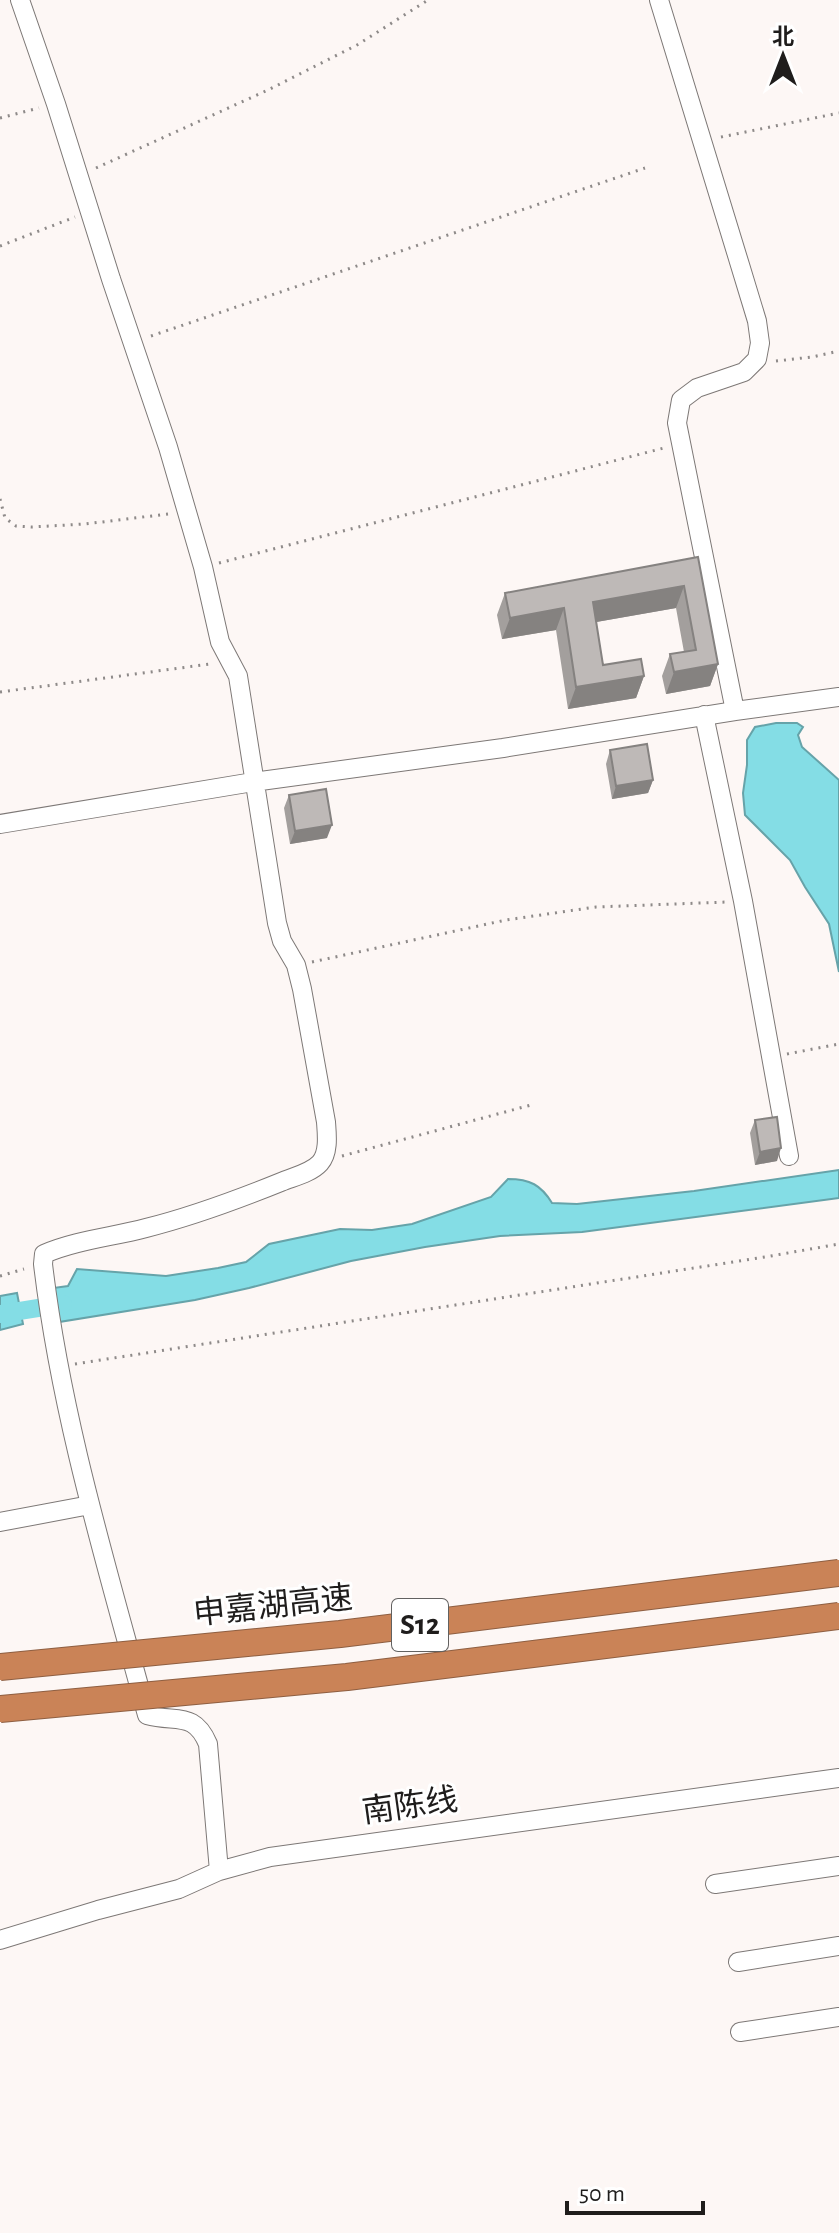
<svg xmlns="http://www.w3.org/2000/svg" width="839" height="2233" font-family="'Alegreya Sans','Noto Sans SC',sans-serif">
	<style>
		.water { fill: #84dde5; stroke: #66a3a9; stroke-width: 2 }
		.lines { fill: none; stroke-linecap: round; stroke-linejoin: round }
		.canal { stroke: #84dde5; stroke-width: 18 }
		.minor-casing { stroke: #7d7876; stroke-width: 20 }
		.path { stroke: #8e8a89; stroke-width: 3; stroke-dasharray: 2 6; stroke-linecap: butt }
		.minor { stroke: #fff; stroke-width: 18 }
		.highway-bridge-casing { stroke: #8e5f42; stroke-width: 28; stroke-linecap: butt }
		.highway-bridge { stroke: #ca8357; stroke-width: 26 }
		.wall { fill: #a39f9d }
		.shaded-wall { fill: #858280 }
		.building { fill: #beb9b7; stroke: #858280; stroke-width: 2 }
		.labels { text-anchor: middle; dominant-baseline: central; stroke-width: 6; stroke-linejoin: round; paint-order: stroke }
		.shield { fill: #fff; stroke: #626160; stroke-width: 2 }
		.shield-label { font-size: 30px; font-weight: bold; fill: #1f1d1c }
		.street-label { font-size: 32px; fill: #1f1d1c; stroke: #fff }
	</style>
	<rect width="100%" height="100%" fill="#fdf7f5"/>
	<path class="water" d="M776 723H797L803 727 798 735 802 747 839 780V972L829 924 805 887 790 860 745 815 743 793 747 765V740L755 727Z
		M839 1170V1198L582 1232 500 1236 425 1247 351 1261 249 1288 195 1300 59 1322 53 1288 68 1286 77 1269 166 1276 218 1268 246 1262 269 1244 340 1229 372 1230 412 1224 491 1197 508 1179C530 1179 541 1185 552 1203L577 1204 694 1191Z
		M17 1293 23 1324 0 1330V1296Z"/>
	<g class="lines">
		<path class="canal" d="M0 1314 63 1304"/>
		<defs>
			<path id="minor" d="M20 0 56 104 111 279 168 447 203 567 220 642 238 676 277 923 282 941 296 965 302 989 326 1122C327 1135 329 1153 320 1163 311 1173 293 1177 281 1182 239 1199 190 1217 146 1228 112 1237 77 1240 44 1254L43 1264C61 1417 107 1567 147 1715 177 1723 194 1711 208 1744L219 1871
				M659 0 740 265 757 321 760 343 757 359 744 372 697 388 681 400 677 423 735 711
				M704 715 743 901 789 1156
				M0 824 253 782 503 748 735 711 839 697
				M0 1522 90 1505
				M715 1884 839 1866
				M0 1940 98 1910 179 1889 219 1871 270 1857 839 1778
				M738 1962 839 1946
				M740 2032 839 2017"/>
		</defs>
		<use href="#minor" class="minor-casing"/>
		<path class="path" d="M0 118 39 108
			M721 137 839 113
			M96 168 268 90 357 45 428 0
			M0 246 75 217
			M151 336 645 168
			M776 361 812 357 839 351
			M0 499 5 518 16 526 32 527 85 524 168 514
			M219 563 664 448
			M0 692 210 664
			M312 962 506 920 596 907 727 902
			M787 1054 839 1044
			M342 1156 531 1105
			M0 1276 24 1269
			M75 1364 765 1257 839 1244"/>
		<use href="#minor" class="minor"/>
		<defs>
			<path id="highway-bridge" d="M0 1667 340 1634 839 1573
				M0 1709 347 1677 839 1616"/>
		</defs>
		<use href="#highway-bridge" class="highway-bridge-casing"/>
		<use href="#highway-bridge" class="highway-bridge"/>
	</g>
	<path class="wall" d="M698 557 718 664 710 686 666 694 662 676 670 654 684 652 676 608 596 622 603 665 644 676 636 698 568 709 556 630 502 639 497 615 505 593Z
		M610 750 653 780 648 793 612 799 606 764Z
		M289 795 327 838 290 844 284 808Z
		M755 1120 777 1161 755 1165 750 1133Z"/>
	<path class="shaded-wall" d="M684 586 676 608 585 624 593 602Z
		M564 608 556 630 502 639 510 618Z
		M718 664 710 686 666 694 674 672Z
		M644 676 636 698 568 709 576 687Z
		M653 780 648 793 612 799 616 786Z
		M332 825 327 838 290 844 295 831Z
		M781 1148 777 1161 755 1165 760 1152Z"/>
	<path class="building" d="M698 557 718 664 674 672 670 654 696 650 684 586 593 602 603 665 641 659 644 676 576 687 564 608 510 618 505 593Z
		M647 744 653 780 616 786 610 750Z
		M326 789 332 825 295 831 289 795Z
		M777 1117 781 1148 760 1152 755 1120Z"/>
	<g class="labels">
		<rect class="shield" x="392" y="1599" width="56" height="52" rx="6"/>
		<g class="shield-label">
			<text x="420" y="1625">S12</text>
		</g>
		<g class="street-label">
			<text transform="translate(273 1606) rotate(-6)">申嘉湖高速</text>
			<text transform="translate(410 1806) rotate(-8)">南陈线</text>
		</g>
	</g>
	<g transform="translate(783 56)" stroke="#ffffff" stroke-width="6" paint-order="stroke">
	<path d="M0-6L14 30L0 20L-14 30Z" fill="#1f1d1c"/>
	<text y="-12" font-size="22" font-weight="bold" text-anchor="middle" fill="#1f1d1c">北</text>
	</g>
	<path d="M567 2201v12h136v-12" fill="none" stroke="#1f1d1c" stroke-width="4"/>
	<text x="579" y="2201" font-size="24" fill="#1f1d1c" stroke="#ffffff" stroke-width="6" paint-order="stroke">50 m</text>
</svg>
